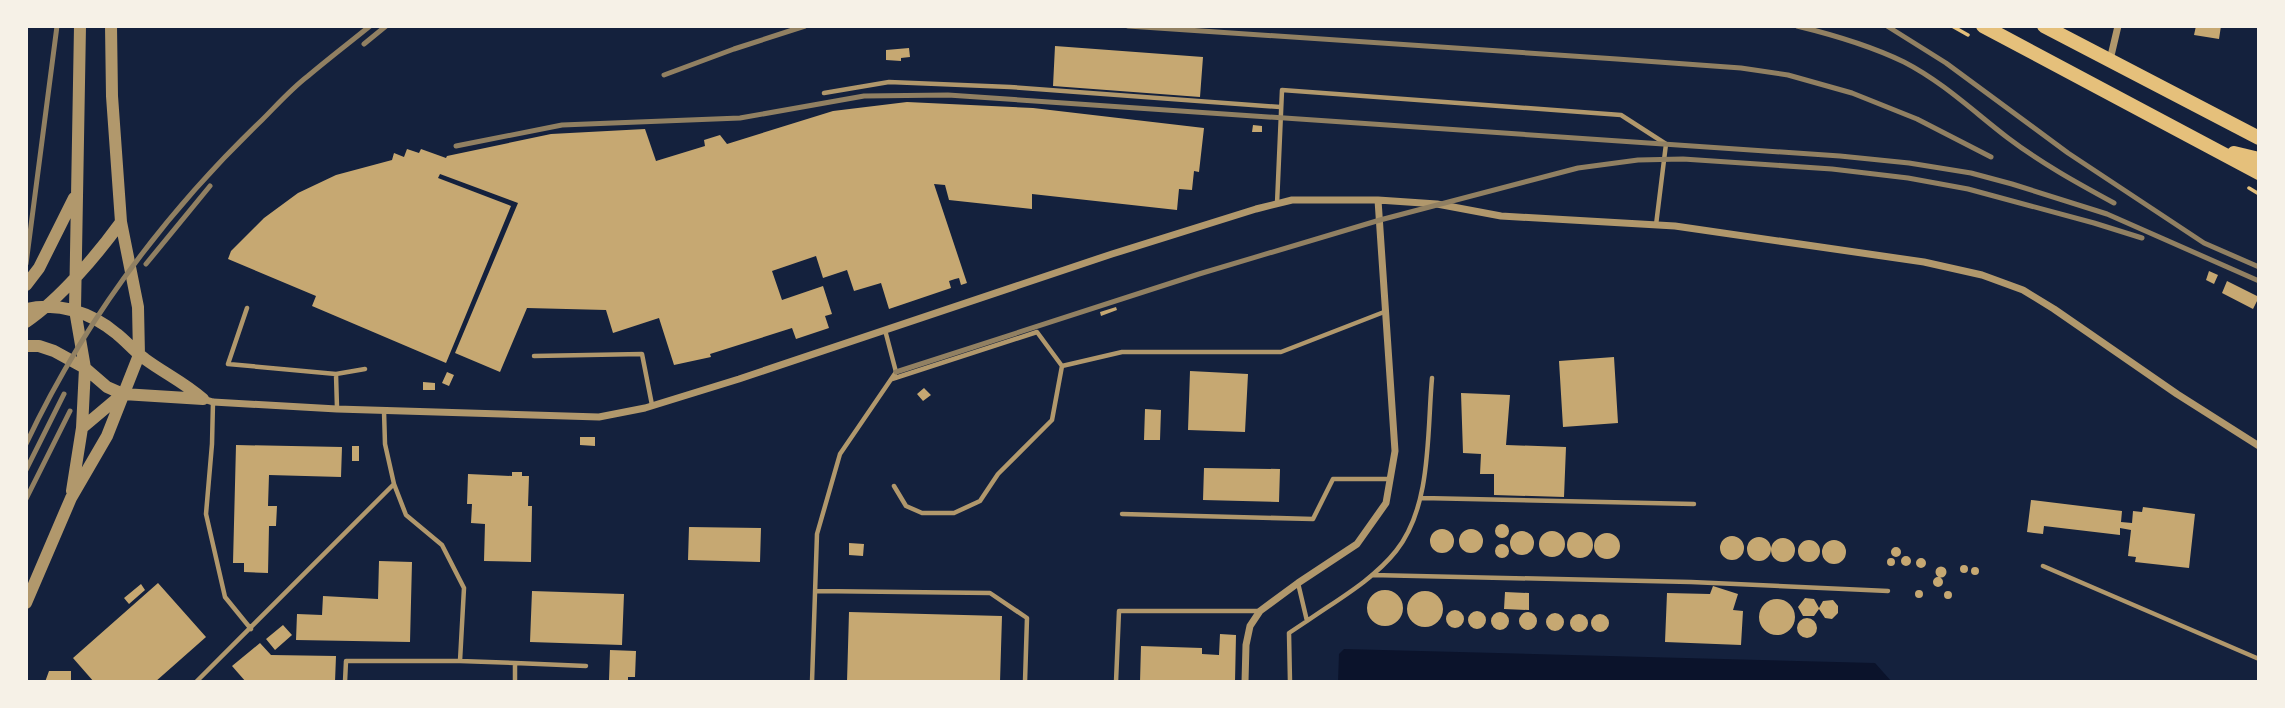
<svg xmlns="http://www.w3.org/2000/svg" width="2285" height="708" font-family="Commissioner,sans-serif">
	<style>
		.water { fill: #0b132b }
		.building { fill: #c6a872 }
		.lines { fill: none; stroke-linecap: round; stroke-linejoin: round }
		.path { stroke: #e5c07b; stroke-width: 3.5 }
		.service { stroke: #b1986c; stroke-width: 4.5 }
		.minor { stroke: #b1986c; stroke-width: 7 }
		.tertiary { stroke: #b1986c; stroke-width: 12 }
		.secondary { stroke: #e5c07b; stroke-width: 14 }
		.rail { stroke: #918062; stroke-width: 5 }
	</style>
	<rect width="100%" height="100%" fill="#14213d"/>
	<path class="water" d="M1344 649 1875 663 1892 682H1338L1339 654Z"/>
	<path class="building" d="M2196 26H2221L2219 39 2194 35Z
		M1055 46 1203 57 1200 97 1053 86Z
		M909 48 910 57 901 58V61L886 60V50Z
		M907 102 1033 108 1204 128 1199 172 1194 171 1192 190 1179 189 1177 210 1032 194V209L949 200 945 185 934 184 967 283 961 285 959 278 955 279 949 281 951 288 889 309 881 283 854 291 847 270 823 278 816 256 772 271 782 300 823 286 832 314 825 316 829 328 796 339 792 328 710 354 711 357 674 365 659 318 613 333 606 310 527 308 500 372 455 353 518 203 440 174 438 178 511 206 446 363 312 306 316 296 228 259 231 251 264 218 298 193 336 175 392 160 394 153 404 157 407 149 419 153 421 149 446 158 447 156 551 134 645 129 656 161 705 146 704 140 720 135 727 144 833 111Z
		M1253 125 1262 126V132H1252Z
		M2209 271 2218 275 2214 284 2206 280Z
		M2227 281 2259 297 2253 309 2222 293Z
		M1116 307 1117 310 1101 316 1100 312Z
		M1614 357 1618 423 1563 427 1559 361Z
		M1190 371 1248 374 1245 432 1188 430Z
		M447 372 454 375 449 386 442 383Z
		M423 382 435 383V390H423Z
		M924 388 931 395 923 401 917 394Z
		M1461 393 1510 395 1506 445 1566 447 1564 497 1494 495V474H1480L1481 454 1463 453Z
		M1145 409 1161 410 1160 440H1144Z
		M580 437H595V446L580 445Z
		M236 445 342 447 341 477 269 475 268 506H277L276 526H269L268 573 244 572V563H233Z
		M352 446H359V461H352Z
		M1204 468 1280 469 1279 502 1203 500Z
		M512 472H522V476H529L528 506H532L531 562 484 561 485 524 471 523 472 504H467L468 474 512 476Z
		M2031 500 2122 511 2121 522 2132 523 2133 511 2142 512 2143 507 2195 514 2189 568 2135 562 2136 557 2128 556 2131 530 2120 528V535L2044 526 2043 534 2027 532Z
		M1495 531a7 7 0 1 1 14 0a7 7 0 1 1-14 0Z
		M689 527 761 528 760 562 688 560Z
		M1430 541a12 12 0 1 1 24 0a12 12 0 1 1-24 0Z
		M1459 541a12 12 0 1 1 24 0a12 12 0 1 1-24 0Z
		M1510 543a12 12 0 1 1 24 0a12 12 0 1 1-24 0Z
		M1539 544a13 13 0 1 1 26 0a13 13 0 1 1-26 0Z
		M1567 545a13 13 0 1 1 26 0a13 13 0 1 1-26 0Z
		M1594 546a13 13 0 1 1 26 0a13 13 0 1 1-26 0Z
		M1720 548a12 12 0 1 1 24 0a12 12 0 1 1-24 0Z
		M1747 549a12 12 0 1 1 24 0a12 12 0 1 1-24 0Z
		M1771 550a12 12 0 1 1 24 0a12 12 0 1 1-24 0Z
		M1798 551a11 11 0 1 1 22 0a11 11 0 1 1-22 0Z
		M1822 552a12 12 0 1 1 24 0a12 12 0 1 1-24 0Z
		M849 543 864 544 863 556 849 555Z
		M1495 551a7 7 0 1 1 14 0a7 7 0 1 1-14 0Z
		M1891 552a5 5 0 1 1 10 0a5 5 0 1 1-10 0Z
		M1901 561a5 5 0 1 1 10 0a5 5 0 1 1-10 0Z
		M1887 562a4 4 0 1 1 8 0a4 4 0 1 1-8 0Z
		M1916 563a5 5 0 1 1 10 0a5 5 0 1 1-10 0Z
		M379 561 412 562 410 642 296 640 297 614 322 615 323 596 378 599Z
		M1960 569a4 4 0 1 1 8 0a4 4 0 1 1-8 0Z
		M1935.5 572a5.5 5.5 0 1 1 11 0a5.5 5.5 0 1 1-11 0Z
		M1971 571a4 4 0 1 1 8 0a4 4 0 1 1-8 0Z
		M1933 582a5 5 0 1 1 10 0a5 5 0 1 1-10 0Z
		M158 583 206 637 155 682H94L73 658Z
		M141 584 145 590 129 604 124 598Z
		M1713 586 1738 594 1733 610 1743 611 1741 645 1665 642 1667 593 1710 594Z
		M1915 594a4 4 0 1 1 8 0a4 4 0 1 1-8 0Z
		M1367 608a18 18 0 1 1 36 0a18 18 0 1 1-36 0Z
		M1944 595a4 4 0 1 1 8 0a4 4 0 1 1-8 0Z
		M532 591 624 594 622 645 530 642Z
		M1407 609a18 18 0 1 1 36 0a18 18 0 1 1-36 0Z
		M1505 592 1529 593V610L1504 609Z
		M1805 598 1814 599 1819 608 1823 601 1833 600 1838 606V613L1832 619 1825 618 1819 609 1814 616H1803L1798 607Z
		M1759 617a18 18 0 1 1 36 0a18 18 0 1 1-36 0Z
		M1446 619a9 9 0 1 1 18 0a9 9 0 1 1-18 0Z
		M1468 620a9 9 0 1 1 18 0a9 9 0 1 1-18 0Z
		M1491 621a9 9 0 1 1 18 0a9 9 0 1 1-18 0Z
		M1519 621a9 9 0 1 1 18 0a9 9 0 1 1-18 0Z
		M849 612 1002 616 1000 682H847Z
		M1546 622a9 9 0 1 1 18 0a9 9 0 1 1-18 0Z
		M1570 623a9 9 0 1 1 18 0a9 9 0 1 1-18 0Z
		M1591 623a9 9 0 1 1 18 0a9 9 0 1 1-18 0Z
		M1797 628a10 10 0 1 1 20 0a10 10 0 1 1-20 0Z
		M283 625 292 635 275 650 266 639Z
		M1220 634 1236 635 1235 682H1140L1141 646 1202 648V654L1219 655Z
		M260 643 271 655 336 656 335 682H246L232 666Z
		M610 650 636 651 635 677H628V681L609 680Z
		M49 671H71V682H45Z"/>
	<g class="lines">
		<path class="path" d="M1952 26 1968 35
			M2249 188 2259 194"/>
		<path class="service" d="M824 93 889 82 1010 87 1280 107
			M1277 204 1282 90 1621 115 1666 144 1656 225
			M247 308 228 364 336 374 337 408
			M534 356 642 354 652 405
			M336 374 365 369
			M892 379 1037 332 1062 366
			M213 402 212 444 206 514 225 597 251 629
			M894 486 906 506 922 513H954L980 501 998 474 1052 420 1062 366 1122 352H1281L1384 312
			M1422 498 1694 504
			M1122 514 1313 519 1333 479H1389
			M2043 566 2259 659
			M1372 575 1691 582 1888 591
			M815 591 990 593 1027 618 1025 682
			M1307 621C1337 600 1373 580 1396 551 1432 506 1427 432 1432 378
			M460 661 515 663V682
			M515 663 586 666
			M196 682 394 484 385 444 384 411
			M345 682 346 661H460L464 588 442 545 406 515 394 484
			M812 682 817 534 840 454 896 372 885 330
			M1116 682 1119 611H1259
			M1290 682 1289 633 1307 621 1298 583"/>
		<path class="minor" d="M2110 60 2118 26
			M203 399 213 402 337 409 599 417 645 408 739 379 1112 254 1256 209 1292 200H1378L1437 204 1501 216 1675 226 1924 262 1982 275 2023 290 2054 309 2177 394 2259 446
			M1245 682 1246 645 1250 626 1260 611 1298 583 1357 544 1386 503 1395 451 1378 200"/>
		<path class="tertiary" d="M26 285 39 268 74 198
			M26 309C59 302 91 312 117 334 127 342 135 352 145 359 164 373 185 383 203 399
			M26 322C60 299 97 255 121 222
			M26 346H39L54 351 85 368 107 387 123 394 203 399
			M82 428 120 396
			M72 491 82 428 85 368 75 310 80 26
			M26 603 71 498 107 436 139 355 138 307 121 222 112 96 111 26"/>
		<path class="secondary" d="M1983 26 2259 173
			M2044 26 2259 138
			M2234 153 2259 159"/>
		<path class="rail" d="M1128 26 1617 59 1741 68 1788 75 1852 93 1917 119 1991 157
			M1797 26C1834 35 1869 45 1904 62 1943 82 1974 112 2008 138 2041 163 2077 183 2114 203
			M1887 26 1946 63 2068 153 2204 243 2259 267
			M364 44 386 26
			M664 75 734 49 805 26
			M456 146 562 125 740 118 864 96 948 95 1840 156 1909 163 1971 173 2012 184 2107 214 2259 281
			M26 264 57 26
			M146 264 210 186
			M896 372 1199 274 1380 220 1578 168 1638 160 1683 159 1832 169 1908 178 1968 189 2094 223 2142 238
			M26 444C84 321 164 214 262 120 277 105 291 89 308 76 328 59 349 43 370 26
			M26 470 64 394
			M26 499 70 411"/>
	</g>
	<rect width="2285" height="708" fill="none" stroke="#f6f1e7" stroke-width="56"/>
</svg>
